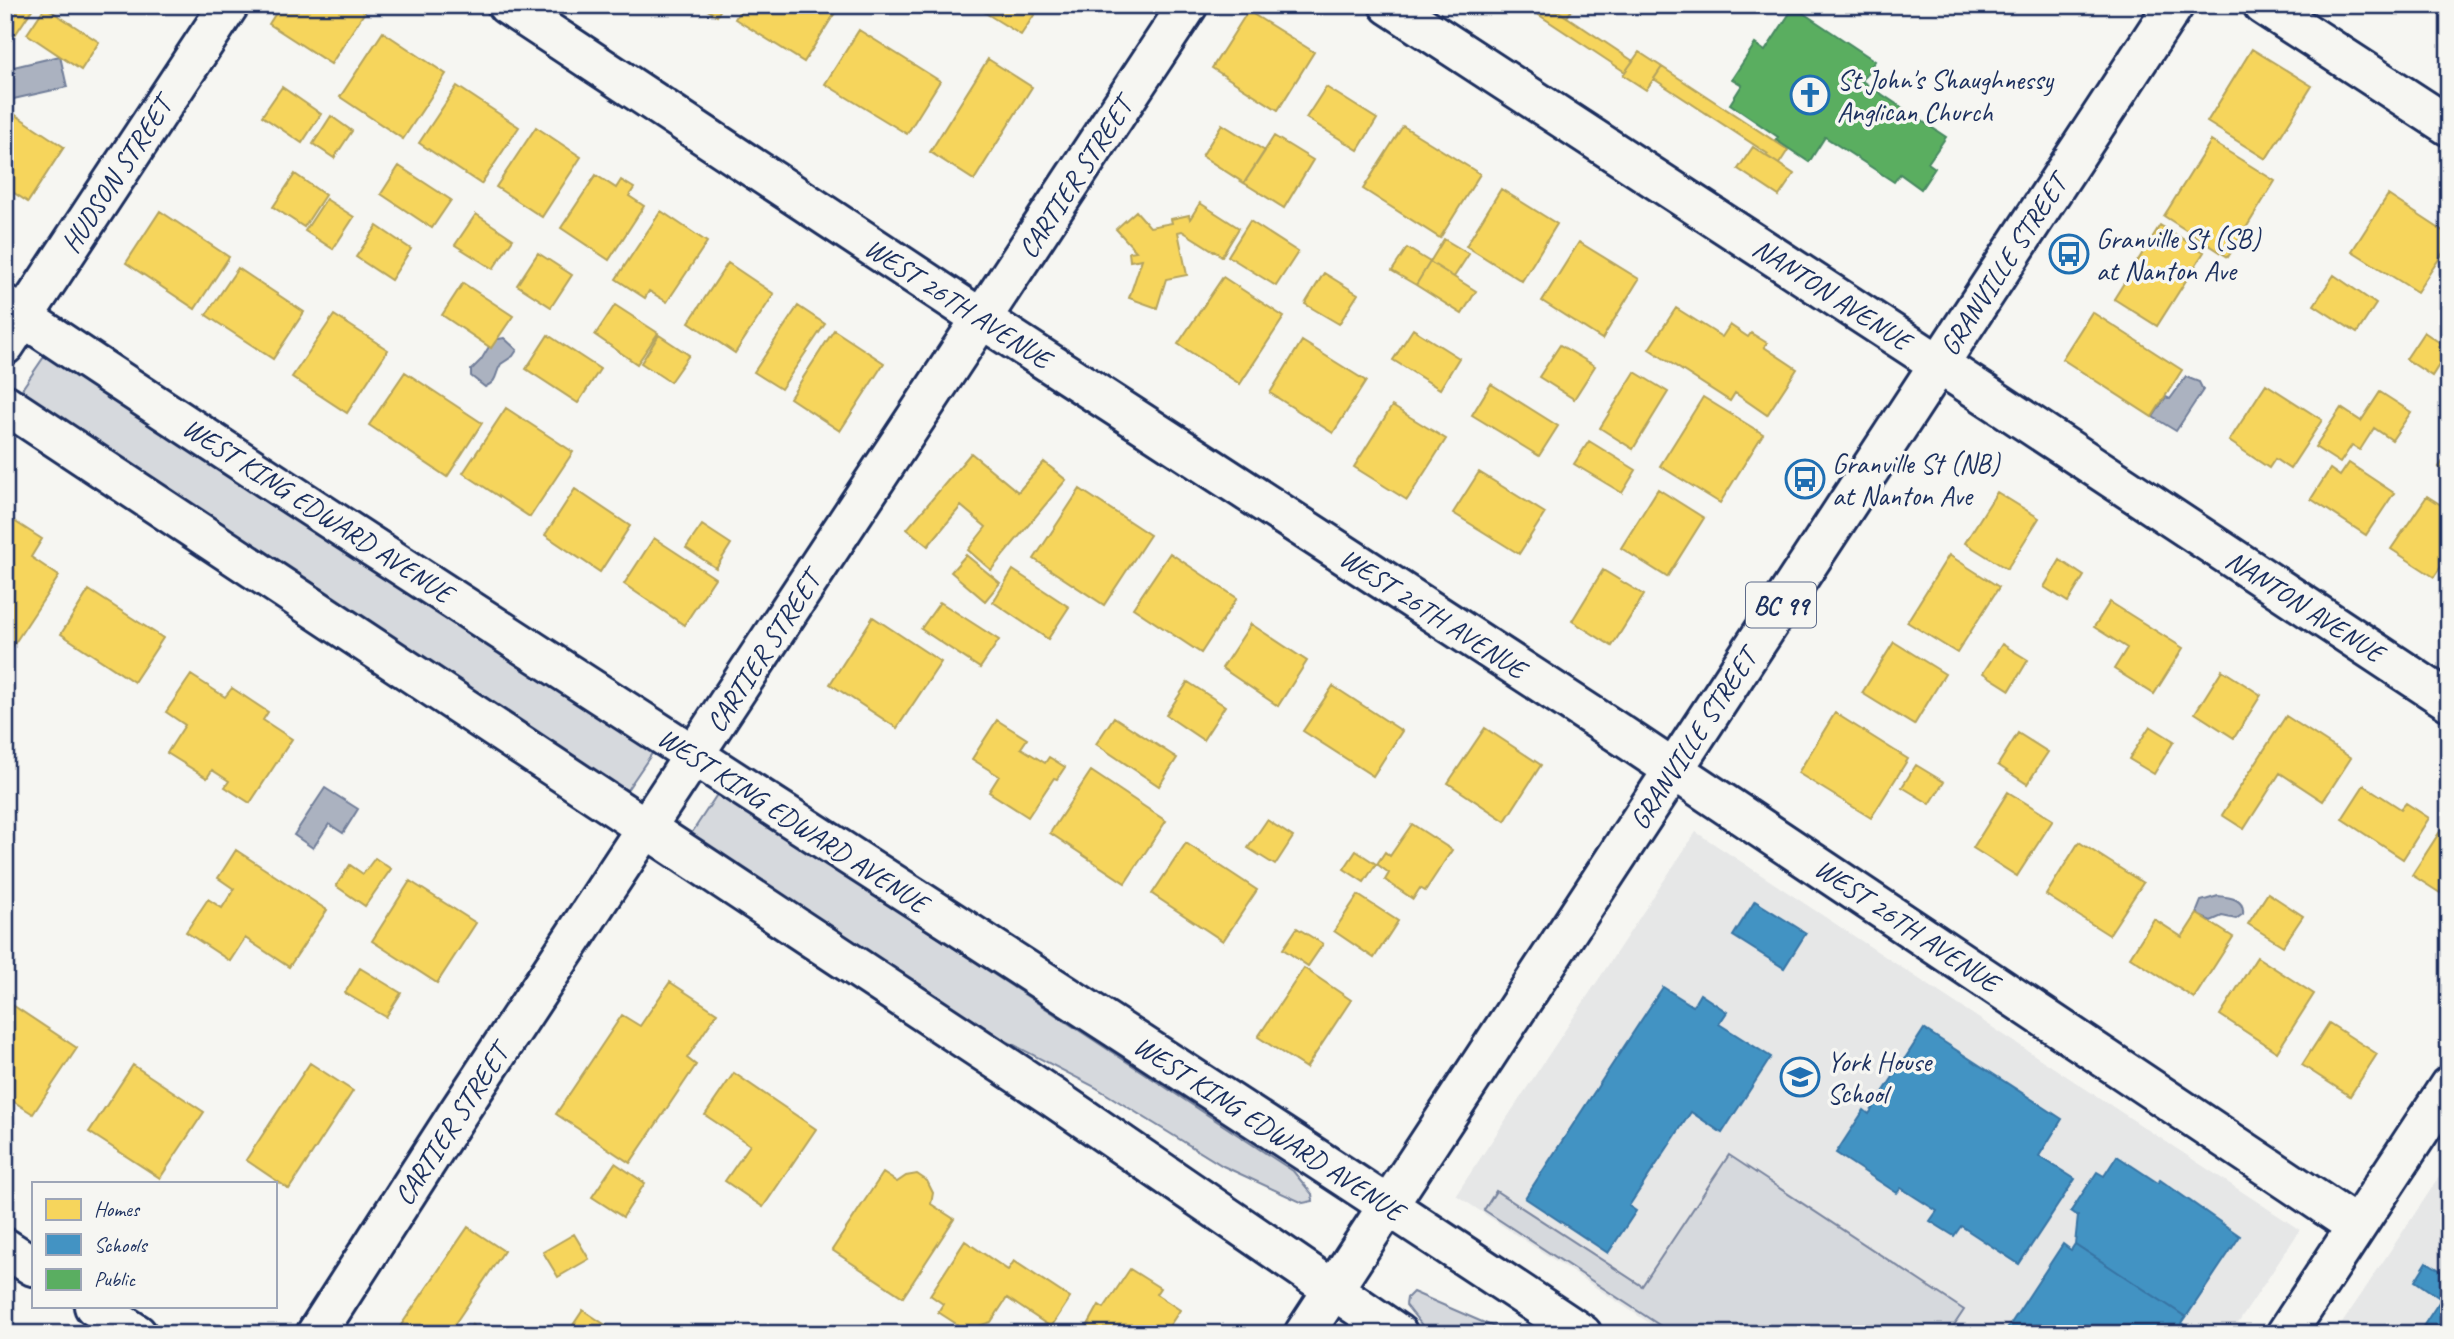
<svg xmlns="http://www.w3.org/2000/svg" width="2454" height="1339" font-family="Caveat,sans-serif">
	<style>
		.built { fill: #e6e7e7 }
		.green { fill: #d6d9dd; stroke: #78849e; stroke-width: 2 }
		.water { fill: #abb2c0; stroke: #717e99; stroke-width: 2 }
		.homes { fill: #f6d55c; stroke: #b4a35d; stroke-width: 2 }
		.schools { fill: #4393c3; stroke: #3775a5; stroke-width: 2 }
		.public { fill: #5aae61; stroke: #478860; stroke-width: 2 }
		.lines { fill: none; stroke-linecap: round; stroke-linejoin: round }
		.minor-casing { stroke: #1b2f5e; stroke-width: 44 }
		.major-casing { stroke: #1b2f5e; stroke-width: 44 }
		.highway-casing { stroke: #1b2f5e; stroke-width: 44 }
		.minor { stroke: #f6f6f2; stroke-width: 38 }
		.major { stroke: #f6f6f2; stroke-width: 38 }
		.highway { stroke: #f6f6f2; stroke-width: 38 }
		.labels { text-anchor: middle; dominant-baseline: central; stroke-width: 7; stroke-linejoin: round; paint-order: stroke }
		.shield { fill: #f6f6f2; stroke: #5d6b8a; stroke-width: 2 }
		.shield-label { font-size: 26px; font-weight: bold; fill: #1b2f5e }
		.poi-label { font-size: 28px; fill: #1b2f5e; stroke: #f6f6f2; text-anchor: start }
		.street-label { font-size: 28px; fill: #1b2f5e; stroke: #f6f6f2 }
	</style>
	<rect width="100%" height="100%" fill="#f6f6f2"/>
	<filter id="ink" filterUnits="userSpaceOnUse"><feTurbulence type="fractalNoise" baseFrequency=".0143" numOctaves="2"/><feDisplacementMap in="SourceGraphic" scale="14" xChannelSelector="R" yChannelSelector="G"/><feConvolveMatrix kernelMatrix="1 2 1 2 8 2 1 2 1" color-interpolation-filters="sRGB"/></filter>
	<g filter="url(#ink)">
		<path class="built" d="M1696 832 2300 1230 2231 1334H1666L1456 1195Z
			M2449 1162V1334H2335Z"/>
		<path class="green" d="M48 351 651 748 653 752 627 790 615 785 20 392Z
			M718 793 1293 1171 1312 1194 1313 1201 1303 1203 1223 1166 1095 1087 989 1032 702 843 691 834Z
			M1729 1155 1964 1310 1948 1334H1673L1484 1210 1496 1191 1642 1286Z
			M1413 1292 1510 1334H1429L1406 1305 1407 1298Z"/>
		<path class="water" d="M60 56 67 87 9 100 5 69Z
			M504 338 517 350 513 356 501 364C494 375 499 380 485 387L471 376V370L481 360 493 340Z
			M2186 377 2199 382 2203 390 2176 431 2153 417 2166 397 2170 399Z
			M325 788 358 809 343 833 329 824 313 848 294 835Z
			M2218 896C2230 897 2245 899 2243 914L2236 919 2222 916 2211 921 2199 916 2197 911 2201 901Z"/>
		<path class="homes" d="M5 5H35L15 35 5 28Z
			M281 5H358L366 10 331 64 269 24Z
			M700 5H723L717 16Z
			M743 5H834L838 8 804 62 735 19Z
			M981 5H1039L1040 6 1021 35 979 9Z
			M1524 5H1549L1633 61 1625 72Z
			M1549 5H1575L1567 17Z
			M45 7 99 42 81 70 27 34Z
			M1248 11 1314 52 1278 110 1212 68Z
			M859 30 940 81 907 134 825 84Z
			M383 32 446 74 403 139 340 97Z
			M2252 49 2312 86 2266 159 2207 122Z
			M1639 52 1662 67 1646 90 1623 75Z
			M988 59 1032 87 974 180 930 152Z
			M1662 67 1788 150 1779 164 1766 156 1768 154 1654 79Z
			M457 86 519 127 481 184 419 143Z
			M282 87 321 114 302 143 262 116Z
			M1326 87 1377 119 1358 150 1306 118Z
			M5 108 64 147 28 202 5 187Z
			M331 116 352 131 334 158 313 144Z
			M1222 124 1265 151 1244 183 1202 156Z
			M1403 126 1480 174 1440 238 1363 189Z
			M536 127 581 157 542 217 496 187Z
			M1274 136 1313 160 1284 208 1244 183Z
			M2211 141 2275 181 2228 257 2164 216Z
			M1753 147 1794 174 1779 196 1738 169Z
			M399 166 451 200 432 228 381 194Z
			M295 174 325 195 304 227 273 207Z
			M596 175 616 188 621 180 634 188 629 196 644 206 609 260 561 228Z
			M1501 189 1557 224 1522 281 1466 246Z
			M2388 195 2449 235V244L2417 292 2352 251Z
			M326 199 354 217 333 249 305 231Z
			M1200 203 1239 228 1222 256 1182 231 1178 232 1187 275 1166 279 1157 308 1129 298 1142 259 1130 261 1129 252 1136 251 1116 229 1136 211 1150 227 1172 223 1171 219 1189 215 1190 219Z
			M160 211 229 257 195 309 126 263Z
			M661 211 707 242 667 302 649 291 645 298 616 279Z
			M476 214 513 239 493 269 455 245Z
			M1250 221 1298 252 1276 286 1228 256Z
			M2160 225 2204 252 2157 326 2114 299Z
			M377 226 411 249 391 280 356 257Z
			M1444 239 1469 254 1454 277 1430 262Z
			M1579 242 1639 279 1602 339 1542 301Z
			M1407 248 1430 262 1416 285 1392 271Z
			M538 253 572 275 551 307 517 285Z
			M1430 262 1476 291 1462 314 1416 285Z
			M728 263 774 294 735 353 689 322Z
			M238 268 304 312 273 359 206 315Z
			M1324 273 1358 294 1339 324 1305 304Z
			M2334 275 2376 304 2357 333 2314 305Z
			M1223 277 1284 317 1240 384 1178 344Z
			M463 283 513 316 491 348 442 315Z
			M615 305 658 333 637 364 595 335Z
			M798 306 825 324 781 389 754 372Z
			M1676 308 1722 337 1730 325 1748 337 1751 333 1767 343 1764 347 1797 369 1767 415 1735 393 1730 401 1649 349Z
			M2092 312 2182 370 2152 417 2062 359Z
			M334 315 388 350 347 413 292 377Z
			M1413 329 1459 358 1440 389 1393 360Z
			M834 330 884 363 840 431 790 398Z
			M2424 332 2449 349 2432 376 2406 359Z
			M548 335 600 369 578 403 526 369Z
			M659 335 689 355 670 382 641 363Z
			M1302 341 1366 381 1333 433 1270 393Z
			M1560 345 1595 366 1574 399 1539 377Z
			M405 372 482 423 447 477 369 425Z
			M1635 372 1668 392 1633 449 1600 428Z
			M1491 384 1558 426 1539 456 1472 415Z
			M2266 384 2322 420 2290 469 2275 459 2269 468 2229 441Z
			M2380 392 2411 412 2392 440 2374 428 2360 450 2352 445 2340 463 2315 447 2341 408 2361 421Z
			M1703 397 1763 434 1720 503 1660 466Z
			M1392 406 1446 439 1407 500 1354 467Z
			M506 408 573 452 530 517 463 473Z
			M1589 441 1636 470 1622 493 1574 464Z
			M2449 452V473L2439 467Z
			M971 453 1018 492 1044 462 1066 480 991 570 968 550 986 527 961 506 928 546 907 529Z
			M2349 463 2394 493 2366 535 2311 499 2330 469 2340 476Z
			M1479 472 1545 513 1519 554 1453 513Z
			M575 489 630 526 600 572 545 535Z
			M1080 489 1150 535 1104 605 1034 559Z
			M1658 489 1704 518 1667 577 1621 548Z
			M1997 492 2039 518 2007 569 1965 543Z
			M2427 496 2449 510V555L2434 577 2391 549Z
			M14 521 42 539 31 557 59 576 5 658V534Z
			M702 525 731 544 716 568 686 548Z
			M654 538 715 578 684 625 624 584Z
			M1170 553 1237 598 1201 653 1133 608Z
			M966 555 1000 583 985 601 951 572Z
			M1949 555 1999 587 1957 653 1907 622Z
			M2060 560 2084 576 2068 602 2044 587Z
			M1013 570 1069 607 1048 639 993 602Z
			M1603 570 1644 595 1612 646 1572 621Z
			M89 590 163 638 134 682 61 634Z
			M940 602 999 640 980 668 921 629Z
			M2110 602 2183 648 2154 694 2114 669 2127 648 2094 627Z
			M873 617 941 662 897 728 830 684Z
			M1251 624 1307 661 1278 706 1222 668Z
			M1894 642 1945 674 1914 725 1862 693Z
			M2002 644 2028 660 2010 690 1983 673Z
			M2222 670 2261 695 2234 738 2195 713Z
			M191 675 225 697 232 688 268 712 263 720 292 739 250 803 225 787 229 781 212 770 207 778 167 753 185 725 166 712Z
			M1188 682 1225 706 1203 740 1166 715Z
			M1333 686 1402 731 1373 776 1303 731Z
			M1835 713 1908 759 1871 818 1798 773Z
			M2286 716 2351 758 2323 801 2280 773 2244 829 2222 815Z
			M1114 717 1177 758 1159 786 1096 744Z
			M997 720 1027 739 1021 748 1045 763 1049 757 1065 767 1057 779 1054 778 1028 817 989 792 999 776 972 759Z
			M2150 726 2174 741 2154 774 2129 759Z
			M1485 728 1541 765 1505 821 1448 783Z
			M2018 733 2048 752 2027 784 1998 765Z
			M1916 765 1944 782 1930 804 1902 787Z
			M1091 771 1166 821 1125 883 1050 833Z
			M2364 785 2401 809 2406 803 2429 818 2403 859 2342 819Z
			M2008 792 2053 820 2017 876 1973 848Z
			M2448 819 2449 880 2440 893 2412 875Z
			M1267 820 1293 837 1275 865 1248 848Z
			M1412 824 1452 850 1425 891 1420 888 1413 899 1385 880 1389 873 1377 864 1385 852 1390 856Z
			M2079 842 2143 883 2109 935 2046 895Z
			M1186 843 1257 890 1223 941 1152 894Z
			M236 850 327 910 289 967 245 938 230 961 186 932 208 899 222 908 234 889 218 878Z
			M1356 851 1376 864 1364 882 1344 869Z
			M375 858 391 869 365 906 336 886 350 865 363 874Z
			M410 881 476 923 437 983 372 941Z
			M2268 893 2303 916 2283 946 2248 924Z
			M1358 895 1398 921 1374 958 1334 931Z
			M2197 914 2233 937 2194 998 2130 957 2154 919 2182 937Z
			M1297 928 1323 944 1308 966 1283 949Z
			M2257 957 2314 994 2277 1052 2220 1015Z
			M360 968 401 993 386 1017 345 993Z
			M1304 968 1351 1000 1306 1068 1258 1037Z
			M670 982 717 1013 687 1058 696 1065 630 1163 556 1114 622 1015 640 1026Z
			M5 1000 77 1048 33 1114 5 1096Z
			M2329 1023 2377 1054 2350 1096 2302 1065Z
			M310 1063 353 1091 289 1189 246 1160Z
			M133 1065 204 1112 160 1178 89 1132Z
			M734 1073 816 1129 763 1207 725 1181 750 1145 705 1115Z
			M615 1163 645 1183 623 1217 592 1197Z
			M883 1173 897 1182 906 1176 917 1174 927 1181 933 1193 931 1204 954 1219 903 1297 832 1250Z
			M468 1227 504 1251 452 1328 460 1334H395Z
			M574 1234 589 1259 558 1277 543 1252Z
			M965 1241 1008 1270 1014 1261 1070 1298 1051 1327 1007 1298 991 1322 966 1330 938 1312 943 1304 930 1295Z
			M1130 1269 1160 1288 1156 1294 1180 1310 1164 1334H1083L1099 1305 1104 1308Z
			M583 1310 619 1334H567Z
			M472 1325 485 1334H466Z"/>
		<path class="schools" d="M1755 901 1806 933 1784 968 1733 936Z
			M1663 987 1693 1006 1700 994 1727 1012 1719 1024 1771 1057 1722 1133 1691 1112 1629 1206 1636 1211 1608 1253 1525 1198Z
			M1924 1029 2062 1119 2039 1156 2075 1179 2019 1264 1961 1226 1954 1236 1930 1221 1937 1211 1901 1188 1897 1193 1836 1153 1864 1110 1869 1114Z
			M2117 1156 2158 1183 2160 1180 2240 1236 2186 1317 2075 1244 2078 1216 2071 1211 2097 1172 2104 1176Z
			M2063 1244 2071 1250 2075 1244 2186 1317 2182 1323 2199 1333 2004 1334Z
			M2427 1262 2449 1276V1334H2418L2441 1299 2415 1281Z"/>
		<path class="public" d="M1794 7 1875 61 1862 81 1946 137 1928 163 1935 168 1921 189 1900 174 1894 182 1825 137 1809 162 1776 140 1778 137 1730 104 1742 85 1732 79 1755 44 1765 51Z"/>
		<g class="lines">
			<defs>
				<path id="minor" d="M507 5 982 319 1623 736 2356 1226
					M1389 5 1980 391 2449 701
					M2263 5 2449 126
					M5 345 229 5
					M5 1248 33 1266
					M94 1306 137 1334
					M316 1334 456 1116 1188 5
					M2286 1334 2449 1086"/>
				<path id="major" d="M5 305C527 653 1060 986 1582 1334
					M5 404 1051 1096 1398 1334"/>
				<path id="highway" d="M1304 1334 2174 5"/>
			</defs>
			<use href="#minor" class="minor-casing"/>
			<use href="#major" class="major-casing"/>
			<use href="#highway" class="highway-casing"/>
			<use href="#minor" class="minor"/>
			<use href="#major" class="major"/>
			<use href="#highway" class="highway"/>
		</g>
	</g>
	<defs>
		<symbol id="church-ring" viewBox="-11 -11 22 22"><circle r="9.5" fill="#f6f6f2" stroke="#1f6fb2" stroke-width="1.5"/><path d="M-1.2-6h2.4v3.5h3.3v2.4h-3.3V6h-2.4V-.1h-3.3v-2.4h3.3Z" fill="#1f6fb2"/></symbol>
		<symbol id="bus-ring" viewBox="-11 -11 22 22"><circle r="9.5" fill="#f6f6f2" stroke="#1f6fb2" stroke-width="1.5"/><path d="M-5-6H5V4H4V6H2V4H-2V6H-4V4H-5ZM-3.5-4V0h7V-4ZM-3.5 1.2v1.5H-2V1.2ZM2 1.2v1.5H3.5V1.2Z" fill="#1f6fb2"/></symbol>
		<symbol id="school-ring" viewBox="-11 -11 22 22"><circle r="9.5" fill="#f6f6f2" stroke="#1f6fb2" stroke-width="1.5"/><path d="M0-5L7-2L0 1L-7-2ZM-4 1L0 2.5L4 1V4Q0 6-4 4Z" fill="#1f6fb2"/></symbol>
	</defs>
	<g fill-rule="evenodd">
		<use href="#church-ring" x="1788" y="73" width="44" height="44"/>
		<use href="#bus-ring" x="2047" y="232" width="44" height="44"/>
		<use href="#bus-ring" x="1783" y="457" width="44" height="44"/>
		<use href="#school-ring" x="1778" y="1055" width="44" height="44"/>
	</g>
	<g class="labels">
		<rect class="shield" x="1746" y="582.5" width="70" height="45" rx="5"/>
		<g class="shield-label">
			<text x="1781" y="605">BC 99</text>
		</g>
		<g class="poi-label">
			<text x="1837" y="79">St John's Shaughnessy<tspan x="1837" dy="32">Anglican Church</tspan></text>
			<text x="2096" y="238">Granville St (SB)<tspan x="2096" dy="32">at Nanton Ave</tspan></text>
			<text x="1832" y="463">Granville St (NB)<tspan x="1832" dy="32">at Nanton Ave</tspan></text>
			<text x="1827" y="1061">York House<tspan x="1827" dy="32">School</tspan></text>
		</g>
		<g class="street-label">
			<text transform="translate(116 175) rotate(-57)">HUDSON STREET</text>
			<text transform="translate(1075 178) rotate(-57)">CARTIER STREET</text>
			<text transform="translate(2003 265) rotate(-57)">GRANVILLE STREET</text>
			<text transform="translate(1832 294) rotate(33)">NANTON AVENUE</text>
			<text transform="translate(958 303) rotate(33)">WEST 26TH AVENUE</text>
			<text transform="translate(318 510) rotate(33)">WEST KING EDWARD AVENUE</text>
			<text transform="translate(2305 606) rotate(33)">NANTON AVENUE</text>
			<text transform="translate(1433 613) rotate(33)">WEST 26TH AVENUE</text>
			<text transform="translate(763 652) rotate(-57)">CARTIER STREET</text>
			<text transform="translate(1693 739) rotate(-57)">GRANVILLE STREET</text>
			<text transform="translate(793 820) rotate(33)">WEST KING EDWARD AVENUE</text>
			<text transform="translate(1907 925) rotate(34)">WEST 26TH AVENUE</text>
			<text transform="translate(451 1125) rotate(-57)">CARTIER STREET</text>
			<text transform="translate(1269 1128) rotate(33)">WEST KING EDWARD AVENUE</text>
		</g>
	</g>
	<rect width="2454" height="1339" fill="none" stroke="#f6f6f2" stroke-width="28"/>
	<rect x="14" y="14" width="2426" height="1311" fill="none" stroke="#1b2f5e" stroke-width="2.5" filter="url(#ink)"/>
	<rect x="32" y="1182" width="245" height="126" fill="#f6f6f2" stroke="#9ea6b7" stroke-width="2"/>
	<rect x="46" y="1199" width="35" height="21" fill="#f6d55c" stroke="#9ea6b7" stroke-width="2"/>
	<text x="94" y="1216" font-size="21" fill="#1b2f5e">Homes</text>
	<rect x="46" y="1234" width="35" height="21" fill="#4393c3" stroke="#9ea6b7" stroke-width="2"/>
	<text x="94" y="1252" font-size="21" fill="#1b2f5e">Schools</text>
	<rect x="46" y="1269" width="35" height="21" fill="#5aae61" stroke="#9ea6b7" stroke-width="2"/>
	<text x="94" y="1286" font-size="21" fill="#1b2f5e">Public</text>
</svg>
